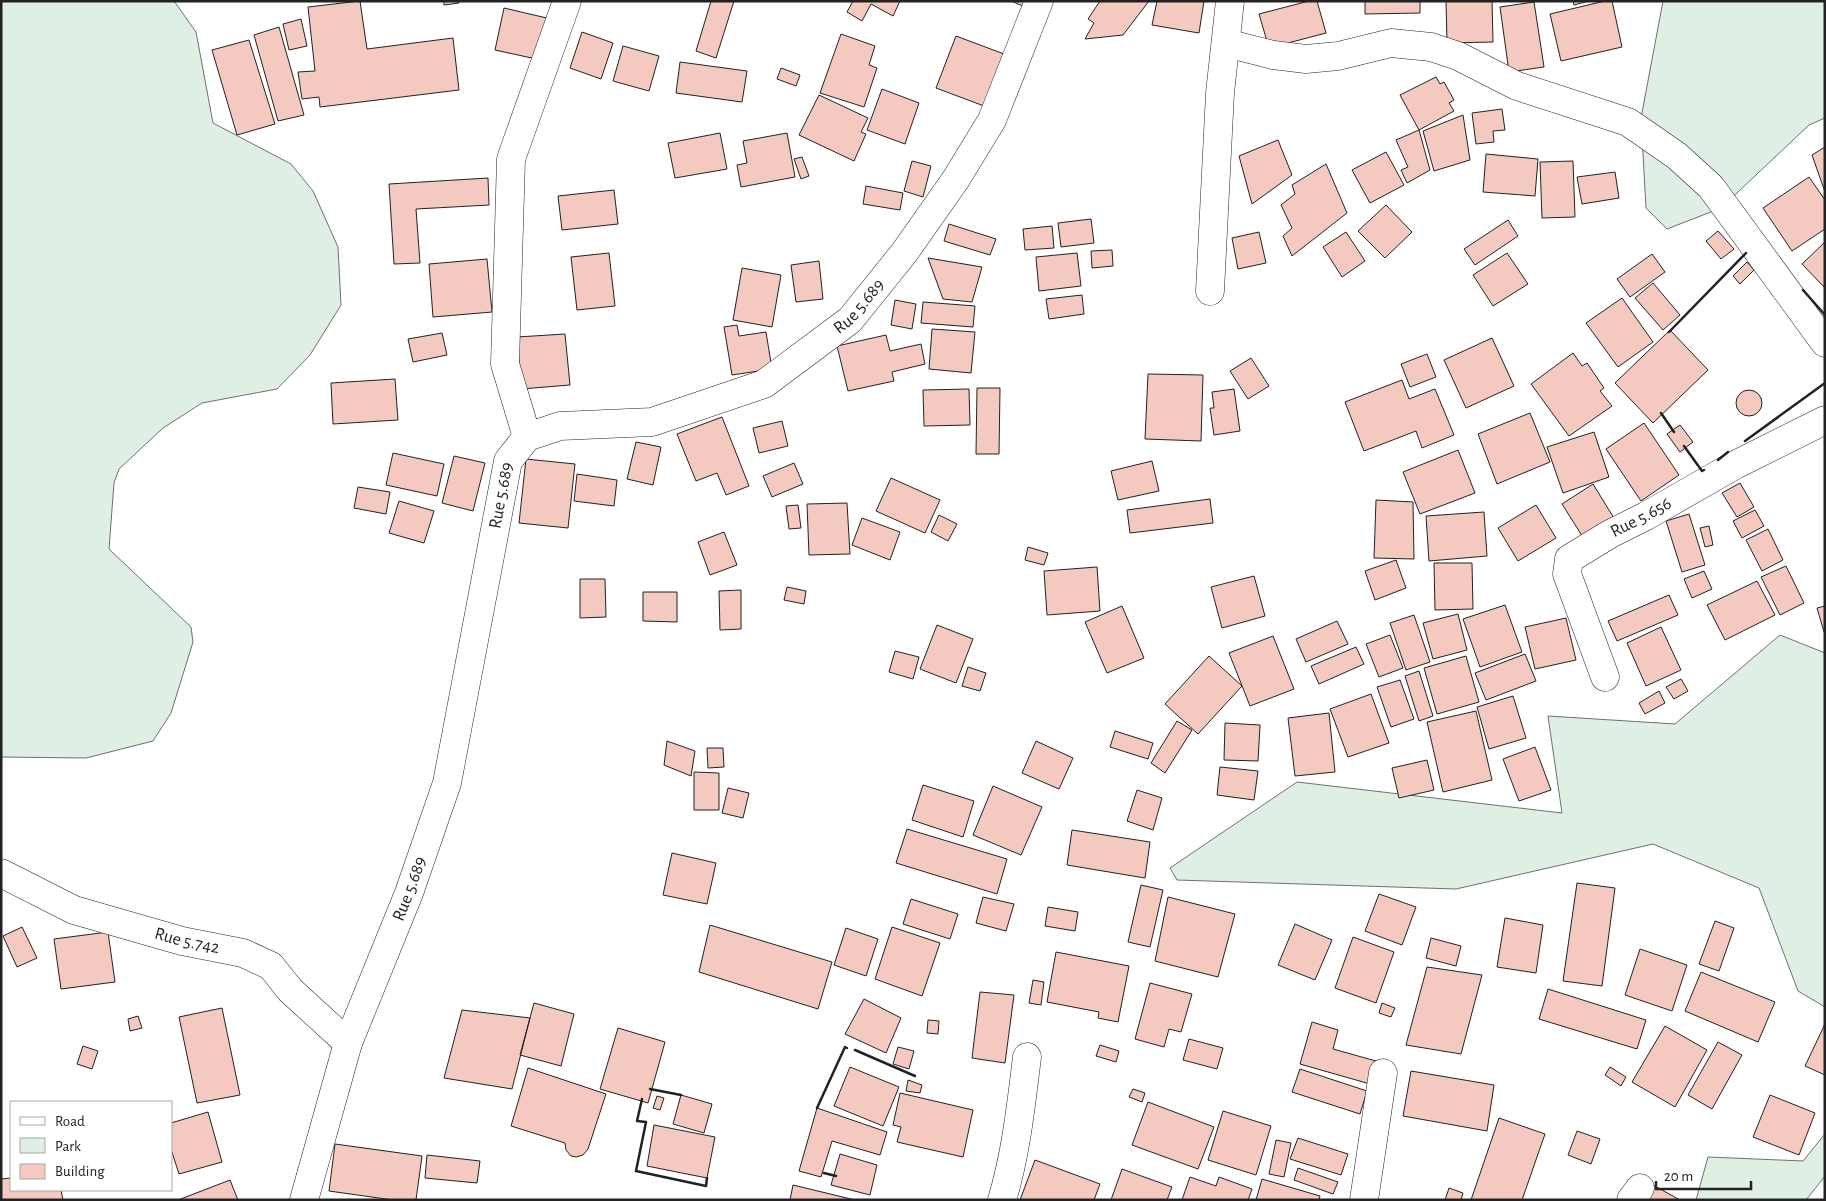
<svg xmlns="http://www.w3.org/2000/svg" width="1826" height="1201" font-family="'Alegreya Sans',sans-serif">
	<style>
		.green { fill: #e0efe3; stroke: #6f6f6f }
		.building { fill: #f3c9c0; stroke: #222 }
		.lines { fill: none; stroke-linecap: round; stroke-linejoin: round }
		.minor-casing { stroke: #222; stroke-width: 29 }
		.minor { stroke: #fff; stroke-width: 28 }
		.wall { stroke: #222; stroke-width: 2.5 }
		.labels { text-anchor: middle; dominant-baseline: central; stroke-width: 4; stroke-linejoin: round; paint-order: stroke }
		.street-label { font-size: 18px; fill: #222; stroke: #fff }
	</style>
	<rect width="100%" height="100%" fill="#fff"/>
	<path class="green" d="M1 1H174L196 32 213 123 291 164 313 191 338 247 341 305 310 355 277 389 202 403 163 428 119 469 114 483 109 549 191 627 193 642 171 713 153 741 86 758 1 757Z
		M1663 1H1825V118L1809 125 1721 208 1667 229 1646 208 1641 118Z
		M1780 635 1825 653V1007L1798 991 1759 888 1653 844 1456 889 1177 880 1170 868 1297 782 1562 813 1548 716 1675 724Z
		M1825 1134V1176L1806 1200H1696L1708 1157 1803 1161Z"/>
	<path class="building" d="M360 1 367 49 453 38 459 90 320 107 319 97 302 99 298 72 315 71 308 7Z
		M444 1H458L459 3 444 5Z
		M711 1H734L716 58 696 51Z
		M853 1H900L893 16 871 4 862 21 847 12Z
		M1011 1H1025L1023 6Z
		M1100 1H1149L1123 35 1085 39 1094 23 1088 19Z
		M1157 1H1204L1199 33 1152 25Z
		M1309 1H1317L1326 33 1269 48 1259 14Z
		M1365 1H1420V13L1365 14Z
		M1446 1H1492L1493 42 1447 43Z
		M1573 1H1589L1574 5Z
		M1605 1H1612L1622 47 1561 61 1550 14Z
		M1534 2 1544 67 1509 72 1500 7Z
		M504 8 551 19 541 60 495 50Z
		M301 19 307 46 289 50 283 24Z
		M279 27 304 115 278 121 254 35Z
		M582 32 613 43 601 79 570 68Z
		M841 34 875 46 869 65 877 68 864 107 820 93Z
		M956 36 1004 54 984 106 936 88Z
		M249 40 275 124 237 135 212 50Z
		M623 46 659 56 649 91 613 81Z
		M680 62 747 71 742 102 676 93Z
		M781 68 800 75 796 86 777 79Z
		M1436 77 1440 84 1444 82 1454 100 1449 103 1454 111 1419 130 1400 95Z
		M882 89 919 103 905 144 867 130Z
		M819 95 868 118 861 132 866 134 854 161 799 135Z
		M1502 109 1505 130 1493 131 1494 142 1476 144 1472 113Z
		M1463 115 1470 160 1434 171 1423 131Z
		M1419 130 1430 170 1407 183 1401 170 1408 167 1396 140Z
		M720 133 727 169 675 178 668 143Z
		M787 133 795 177 741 187 737 165 747 163 743 141Z
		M1278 140 1292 175 1252 204 1239 156Z
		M1825 147V192L1812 155Z
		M1386 152 1404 185 1370 203 1352 170Z
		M1486 154 1538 159 1535 196 1483 192Z
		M802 157 809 176 801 179 794 159Z
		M912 161 931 166 923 197 904 191Z
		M1573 161 1575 217 1542 218 1540 162Z
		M1326 164 1347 213 1292 256 1283 236 1292 228 1281 205 1295 194 1292 185Z
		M1615 172 1619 198 1582 204 1577 177Z
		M1809 177 1825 200V229L1792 251 1763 208Z
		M488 178 489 205 416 209 420 263 394 264 389 184Z
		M866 186 903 193 900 210 863 204Z
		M614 190 618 224 562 230 558 196Z
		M1386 205 1412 232 1385 258 1358 231Z
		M1091 219 1094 243 1061 247 1058 223Z
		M1508 220 1518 236 1475 265 1464 249Z
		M949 224 996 239 990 255 944 241Z
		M1052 226 1054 248 1025 250 1023 229Z
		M1718 231 1734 249 1721 259 1706 241Z
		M1259 232 1266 263 1238 269 1232 238Z
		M1346 232 1365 261 1342 277 1323 247Z
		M1825 242V288L1802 264Z
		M1112 250 1113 266 1092 268 1091 251Z
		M609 253 615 306 577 310 571 257Z
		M1077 253 1081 286 1039 291 1036 257Z
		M1507 253 1528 284 1493 306 1473 275Z
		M1652 254 1665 272 1630 297 1617 279Z
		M928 258 982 267 972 302 943 299Z
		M487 259 492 312 433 317 429 264Z
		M819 261 823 299 796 302 791 265Z
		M1747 262 1754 270 1740 284 1733 276Z
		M742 268 781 275 772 327 733 320Z
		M1653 283 1680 315 1663 330 1635 298Z
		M1082 295 1084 314 1049 319 1046 299Z
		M1622 298 1653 342 1618 367 1586 323Z
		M895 300 916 304 912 329 891 325Z
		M923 302 975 306 973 327 921 323Z
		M737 325 739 336 766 332 772 369 732 375 724 327Z
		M932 329 975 332 971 373 929 369Z
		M1670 330 1708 370 1653 423 1615 383Z
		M442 333 447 355 413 362 408 339Z
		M565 334 570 385 521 389 517 337Z
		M886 335 890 351 921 344 925 364 892 372 894 381 848 391 837 346Z
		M1492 338 1514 386 1466 408 1444 360Z
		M1573 353 1582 366 1587 363 1604 388 1600 391 1612 406 1569 436 1531 384Z
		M1427 354 1436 377 1410 387 1401 364Z
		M1251 358 1269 386 1248 399 1230 371Z
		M1148 374 1203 375 1201 441 1145 439Z
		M395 379 398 420 333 424 331 383Z
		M1402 380 1409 399 1435 389 1454 435 1422 448 1416 431 1364 451 1345 402Z
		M977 388H1000L999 454H976Z
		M969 389 970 425 924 426 923 390Z
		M1234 389 1240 431 1214 435 1210 408H1214L1212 392Z
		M1736 403a13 13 0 1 1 26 0a13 13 0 1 1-26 0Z
		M1530 413 1550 462 1497 484 1478 434Z
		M722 417 749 486 726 495 717 473 696 481 677 434Z
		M782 421 788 446 759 453 753 428Z
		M1644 423 1679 475 1641 501 1606 449Z
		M1680 425 1693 442 1680 452 1667 434Z
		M1594 432 1609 477 1563 493 1547 447Z
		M636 442 661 447 653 485 627 479Z
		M1458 450 1475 493 1420 514 1403 472Z
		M393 453 444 464 437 496 386 485Z
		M454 456 485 463 473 511 442 503Z
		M526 459 575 464 568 528 519 523Z
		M1152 461 1159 491 1118 500 1111 471Z
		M794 463 803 484 772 497 763 476Z
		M577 474 617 480 614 506 574 501Z
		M891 478 940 500 925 533 876 511Z
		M1740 483 1754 507 1737 517 1722 493Z
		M1593 484 1617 523 1586 542 1562 504Z
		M358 487 390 492 386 514 354 508Z
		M1210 499 1213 523 1130 533 1127 510Z
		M1376 500 1413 502 1414 559 1374 558Z
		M399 501 434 511 424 543 389 533Z
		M847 503 850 554 809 555 807 504Z
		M798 505 801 528 789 529 786 506Z
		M1536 505 1556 538 1518 561 1498 528Z
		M1755 510 1764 526 1742 538 1733 521Z
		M1484 512 1487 556 1429 561 1426 516Z
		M1689 514 1705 565 1682 572 1666 521Z
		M939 515 957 524 948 541 931 532Z
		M862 518 900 532 890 560 852 545Z
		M1709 526 1713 545 1705 547 1700 528Z
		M1768 529 1783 560 1762 571 1746 540Z
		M724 532 737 565 710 575 698 542Z
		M1028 547 1048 553 1044 565 1025 560Z
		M1396 560 1406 588 1375 600 1365 571Z
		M1434 563H1472L1473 609 1435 610Z
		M1786 566 1804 603 1780 615 1761 577Z
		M1097 567 1100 611 1047 615 1044 571Z
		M1704 571 1712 589 1692 598 1684 579Z
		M1254 576 1265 616 1222 628 1211 587Z
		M580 579H605L606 617 580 618Z
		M1757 581 1775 615 1725 640 1707 605Z
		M787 587 806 591 804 604 784 600Z
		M741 590V629L720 630 719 591Z
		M643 592H677V622L643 621Z
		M1669 595 1678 615 1617 641 1608 621Z
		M1505 605 1522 652 1480 667 1463 619Z
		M1122 606 1144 658 1107 673 1085 622Z
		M1825 606V632H1824L1817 608Z
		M1458 614 1467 650 1433 659 1423 623Z
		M1414 615 1430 662 1406 670 1390 623Z
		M1566 618 1576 660 1535 669 1525 627Z
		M1337 621 1348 644 1306 662 1296 639Z
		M937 625 973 639 956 683 920 669Z
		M1661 627 1681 670 1646 686 1627 643Z
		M1390 635 1403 668 1379 677 1366 644Z
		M1273 636 1294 689 1250 706 1229 653Z
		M1356 647 1364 664 1319 684 1311 666Z
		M895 651 919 657 913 679 889 672Z
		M1525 654 1536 681 1486 700 1475 673Z
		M1209 656 1242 686 1198 734 1165 704Z
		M1466 656 1479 702 1437 714 1424 668Z
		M968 667 986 673 980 691 962 686Z
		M1419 671 1433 716 1419 721 1405 676Z
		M1681 679 1688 691 1674 699 1666 687Z
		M1400 680 1414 719 1391 727 1377 687Z
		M1659 691 1665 703 1645 714 1639 703Z
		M1371 694 1389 743 1348 757 1330 709Z
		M1513 696 1526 738 1489 749 1477 707Z
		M1476 711 1492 780 1443 792 1427 722Z
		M1329 713 1335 772 1295 776 1288 718Z
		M1177 721 1192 730 1165 773 1151 763Z
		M1225 723 1260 725 1258 761 1224 760Z
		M1115 731 1153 743 1148 759 1110 747Z
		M667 741 695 751 691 776 664 765Z
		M1036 741 1073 758 1059 789 1022 773Z
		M1535 747 1551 790 1519 801 1503 759Z
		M707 748H723L724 767 708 768Z
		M1427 760 1434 790 1399 798 1392 768Z
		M1220 767 1258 771 1254 800 1217 795Z
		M694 772 719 773V810H694Z
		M923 785 974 801 963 837 912 820Z
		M993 786 1042 807 1021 855 973 835Z
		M728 788 749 793 743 818 722 813Z
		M1137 790 1162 798 1153 830 1127 821Z
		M907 829 1007 859 997 894 896 863Z
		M1072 830 1150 842 1145 878 1067 865Z
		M672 853 716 863 707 904 663 895Z
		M1577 883 1615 888 1602 986 1563 981Z
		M1141 885 1163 890 1150 947 1128 942Z
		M1379 894 1416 907 1402 945 1365 931Z
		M983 897 1014 904 1006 931 976 923Z
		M1168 897 1235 914 1218 977 1155 961Z
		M911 899 958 914 950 939 903 924Z
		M1048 907 1078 912 1075 931 1045 926Z
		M1505 918 1543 925 1536 973 1497 967Z
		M1715 921 1734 928 1719 971 1699 964Z
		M1295 924 1332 940 1315 980 1278 965Z
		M710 925 832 962 818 1009 699 972Z
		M22 927 37 958 17 967 3 936Z
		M892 927 940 943 922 996 875 979Z
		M846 928 878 939 866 976 834 965Z
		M108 932 115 982 61 989 54 939Z
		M1353 937 1394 952 1376 1003 1335 988Z
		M1431 938 1461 946 1456 966 1426 958Z
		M1640 949 1687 965 1672 1011 1625 995Z
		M1056 952 1129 966 1118 1022 1098 1018 1099 1012 1047 1002Z
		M1427 967 1482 975 1461 1054 1406 1045Z
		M1701 972 1775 1002 1758 1042 1685 1011Z
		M1033 980 1044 982 1041 1005 1029 1003Z
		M1150 983 1192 994 1181 1032 1169 1029 1164 1047 1135 1039Z
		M1548 989 1646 1020 1637 1049 1539 1019Z
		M980 992 1014 995 1005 1063 972 1058Z
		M864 999 901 1018 886 1053 845 1034Z
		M534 1003 574 1014 561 1066 520 1055Z
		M1382 1003 1395 1008 1391 1017 1379 1013Z
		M222 1008 240 1095 197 1103 179 1017Z
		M462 1010 530 1018 512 1089 444 1078Z
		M138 1016 142 1028 130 1031 128 1019Z
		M928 1020 939 1021 938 1034 927 1033Z
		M1312 1022 1338 1030 1333 1049 1376 1061 1370 1084 1300 1064Z
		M1825 1024V1075L1805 1066Z
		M1665 1026 1707 1050 1675 1107 1632 1082Z
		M618 1028 665 1042 648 1103 600 1089Z
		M1189 1039 1223 1048 1217 1069 1183 1060Z
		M1718 1042 1742 1055 1712 1109 1688 1095Z
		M1100 1045 1119 1051 1116 1062 1096 1056Z
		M83 1046 98 1051 92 1069 77 1064Z
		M898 1047 914 1051 909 1069 893 1064Z
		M850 1067 899 1087 883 1126 834 1106Z
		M1610 1067 1626 1077 1621 1086 1605 1075Z
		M528 1068 606 1094 588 1149 583 1155 576 1157 571 1156 566 1150 565 1143 511 1126Z
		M1300 1069 1367 1091 1360 1114 1292 1092Z
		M1411 1071 1494 1085 1487 1131 1403 1116Z
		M908 1080 922 1085 920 1093 906 1091Z
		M1133 1089 1145 1093 1142 1102 1129 1097Z
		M900 1093 973 1110 963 1157 897 1142 901 1127 893 1125Z
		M681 1095 712 1104 704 1133 673 1124Z
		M1770 1095 1815 1113 1799 1155 1753 1137Z
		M657 1096 664 1098 660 1110 653 1108Z
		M1148 1102 1214 1127 1198 1169 1132 1145Z
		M817 1108 887 1132 880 1155 832 1141 821 1177 799 1171Z
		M1223 1111 1271 1126 1256 1175 1208 1160Z
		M208 1112 222 1162 179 1174 171 1149V1123Z
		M1499 1118 1545 1134 1522 1200H1471Z
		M654 1125 715 1137 707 1178 647 1166Z
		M1577 1131 1600 1139 1591 1164 1568 1155Z
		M1298 1138 1348 1154 1341 1175 1290 1159Z
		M1276 1140 1291 1143 1284 1177 1269 1174Z
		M335 1144 422 1156 416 1200H393L329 1191Z
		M840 1154 877 1165 870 1195 831 1185Z
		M427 1155 480 1161 477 1183 425 1178Z
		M1035 1160 1100 1184 1094 1200H1020Z
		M1298 1168 1338 1182 1333 1194 1294 1180Z
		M1122 1169 1172 1187 1167 1200H1111Z
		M1190 1177 1216 1186 1219 1177 1252 1189 1248 1200H1182Z
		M11 1178V1190H61L63 1200H1V1179Z
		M1262 1179 1320 1196 1319 1200H1256Z
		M230 1180 238 1200H178Z
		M793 1185 855 1200H790Z
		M1653 1185 1680 1200H1645Z
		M1449 1188 1463 1193 1461 1200H1445Z"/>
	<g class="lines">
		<defs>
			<g id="minor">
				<path d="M1226 43 1273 55 1306 59 1338 56 1391 43 1431 47 1458 56 1517 86 1628 122 1677 156 1711 187 1825 343"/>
				<path d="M1210 291 1220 93 1230 1"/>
				<path d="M527 437 505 364 511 159 567 1"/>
				<path id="s1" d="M1605 677 1567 574 1569 559 1610 534 1646 516 1735 465 1825 420"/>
				<path id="s2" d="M1 873 74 910 182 941 243 953 271 966 290 990 348 1043"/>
				<path id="s3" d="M304 1200 348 1043 409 893 447 783 508 461 527 437 560 426 652 422 764 384 850 320 904 253 956 179 992 120 1039 1"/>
				<path d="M1002 1200C1016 1154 1021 1105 1027 1057"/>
				<path d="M1364 1200 1383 1073"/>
				<path d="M1631 1200 1640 1188"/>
			</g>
		</defs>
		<use href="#minor" class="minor-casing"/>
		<use href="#minor" class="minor"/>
		<path class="wall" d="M1803 290 1825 315
			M1669 332 1746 253
			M1661 413 1674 432
			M1745 441 1825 383
			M1684 446 1702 471 1704 470
			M1718 460 1728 452
			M855 1050 915 1076
			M650 1089 681 1095
			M642 1099 637 1121 646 1122 636 1171 706 1186 707 1178
			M817 1108 845 1047 847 1048
			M824 1173 836 1176"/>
	</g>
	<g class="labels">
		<g class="street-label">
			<text stroke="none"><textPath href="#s3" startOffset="1168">Rue 5.689</textPath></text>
			<text stroke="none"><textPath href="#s3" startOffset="734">Rue 5.689</textPath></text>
			<text stroke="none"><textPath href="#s1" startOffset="208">Rue 5.656</textPath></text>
			<text stroke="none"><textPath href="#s3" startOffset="329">Rue 5.689</textPath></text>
			<text stroke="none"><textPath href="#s2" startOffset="199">Rue 5.742</textPath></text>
		</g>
	</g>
	<rect width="1826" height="1201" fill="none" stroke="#222222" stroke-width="5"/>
	<rect x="10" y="1101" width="162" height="90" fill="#ffffff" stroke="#a7a7a7"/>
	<rect x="20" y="1117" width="25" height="8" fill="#ffffff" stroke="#a7a7a7"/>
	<text x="55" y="1126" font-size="15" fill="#222222">Road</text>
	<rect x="20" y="1138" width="25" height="15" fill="#e0efe3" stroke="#a7a7a7"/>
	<text x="55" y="1151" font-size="15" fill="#222222">Park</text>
	<rect x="20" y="1164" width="25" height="15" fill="#f3c9c0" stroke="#a7a7a7"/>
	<text x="55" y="1176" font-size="15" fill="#222222">Building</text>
	<path d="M1656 1181v8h95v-8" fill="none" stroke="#222222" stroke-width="2.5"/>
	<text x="1664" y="1181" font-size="15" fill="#222222" stroke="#ffffff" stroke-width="4" paint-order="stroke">20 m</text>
</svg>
